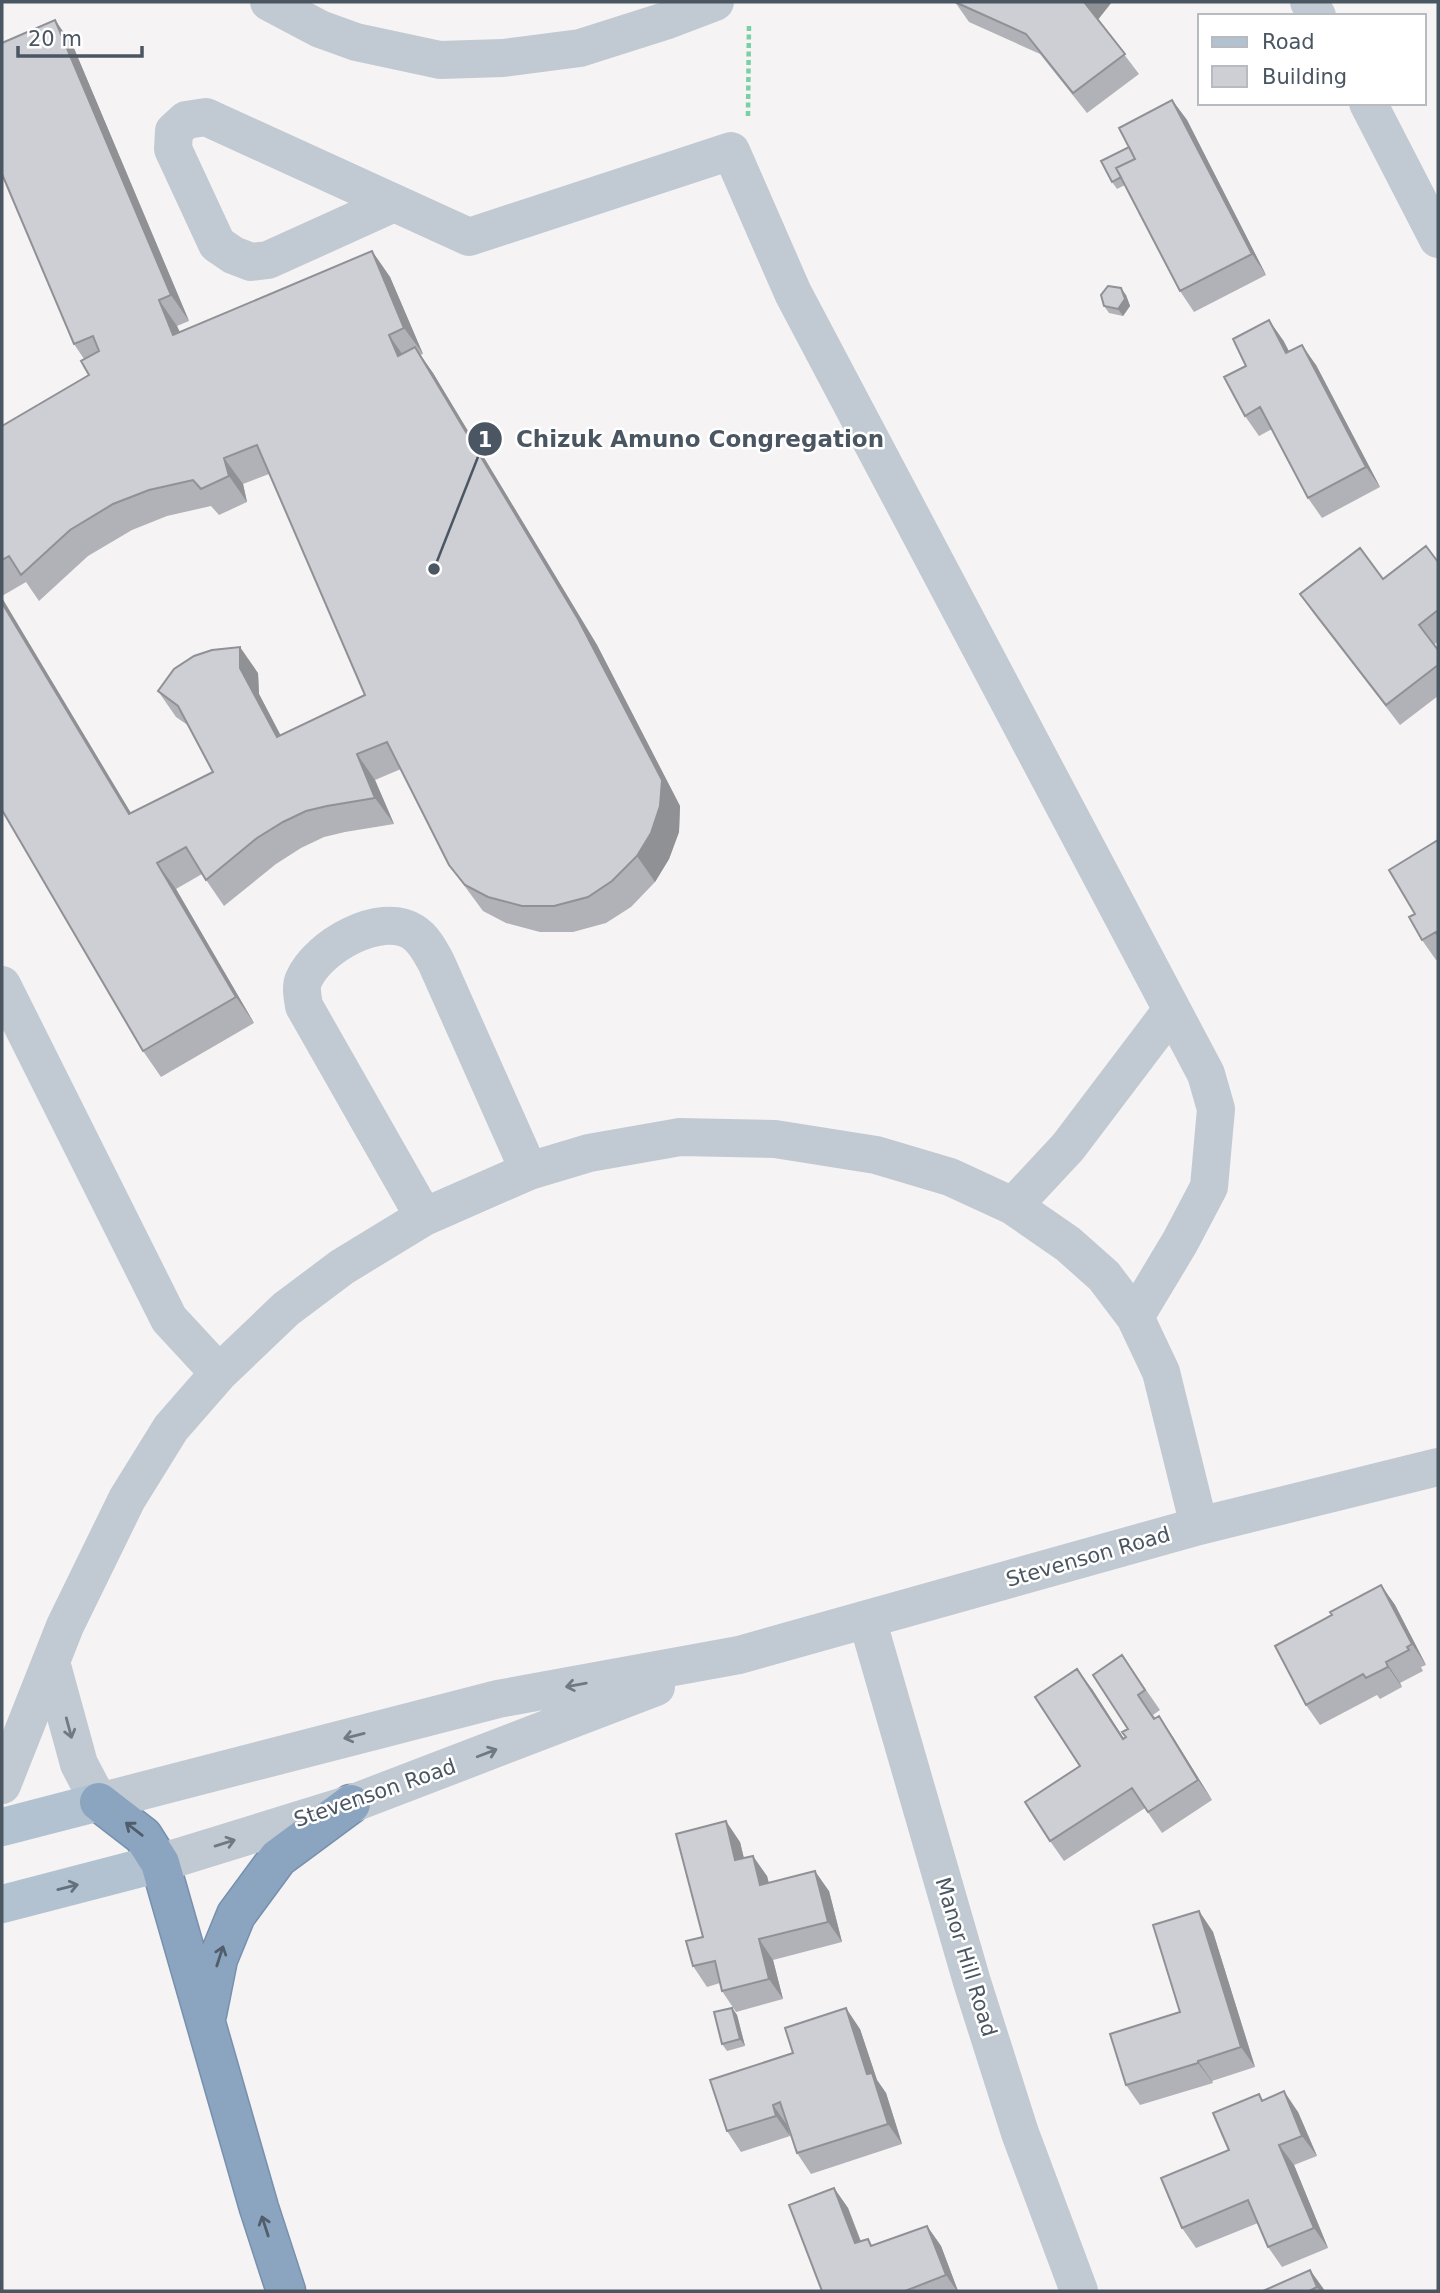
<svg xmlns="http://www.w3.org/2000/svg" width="1440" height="2293" font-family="'DejaVu Sans',sans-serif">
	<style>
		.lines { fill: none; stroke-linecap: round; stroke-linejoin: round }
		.highway-casing { stroke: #7690ad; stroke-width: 41 }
		.path { stroke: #7ad0a6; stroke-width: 4.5; stroke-dasharray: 5 3.5; stroke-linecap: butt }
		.minor { stroke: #c1cad2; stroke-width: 38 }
		.major { stroke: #b3c2d1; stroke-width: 38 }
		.highway { stroke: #8ba5c1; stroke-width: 38 }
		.wall { fill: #b0b2b7 }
		.shaded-wall { fill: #909195 }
		.building { fill: #cdcfd5; stroke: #909195; stroke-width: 2 }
		.oneway { stroke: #6e7983 }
		.oneway2 { stroke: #505e6b }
		.oneway3 { stroke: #64717d }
		.labels { text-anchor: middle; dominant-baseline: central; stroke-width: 5; stroke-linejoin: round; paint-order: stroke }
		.street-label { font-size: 21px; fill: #4a5661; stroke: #fff }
		.leader { fill: none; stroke: #4a5661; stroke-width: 2.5 }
		.callout-dot { fill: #4a5661; stroke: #fff; stroke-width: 2.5 }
		.mark-label { font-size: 21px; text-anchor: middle; font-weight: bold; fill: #fff }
		.callout-label { font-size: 23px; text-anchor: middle; font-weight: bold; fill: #4a5661; stroke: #fff; stroke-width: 5; stroke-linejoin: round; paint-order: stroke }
	</style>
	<rect width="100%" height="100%" fill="#f5f3f3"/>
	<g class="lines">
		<defs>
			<path id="highway" d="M99 1802 143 1836 160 1863 259 2208 286 2291
				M207 2014 218 1959 236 1915 278 1858 351 1804"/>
		</defs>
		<use href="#highway" class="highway-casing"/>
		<path class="path" d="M748 116 749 24"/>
		<path class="minor" d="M269 2 320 29 356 42 440 60 503 58 580 48 665 21 715 2
			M1309 2 1317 16
			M1368 103 1438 239
			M394 203 268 260 251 262 233 255 217 244 173 149 174 131 186 120 206 117 469 237 731 151 793 293 1206 1074 1216 1109 1209 1187 1180 1242 1135 1317
			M2 985 169 1319 219 1373
			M1013 1206 1068 1147 1171 1011
			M424 1217 304 1006C303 998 300 987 304 979 318 947 380 911 413 932 424 939 430 951 436 962L529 1171
			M867 1619 972 1982 1020 2133 1079 2291
			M51 1662 79 1764 99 1802 498 1699 739 1655 1199 1526 1438 1467
			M2 1785 65 1626 127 1499 171 1428 219 1373 286 1309 342 1267 424 1217 529 1171 589 1153 680 1137 775 1139 876 1155 950 1177 1013 1206 1068 1244 1104 1276 1135 1317 1161 1372 1199 1526
			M160 1863 351 1804 656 1687"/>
		<path class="major" d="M2 1827 99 1802
			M2 1904 160 1863"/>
		<use href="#highway" class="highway"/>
	</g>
	<path class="wall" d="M955 2 1098 20 1139 74 1087 113 1040 54 969 22Z
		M55 20 73 46 189 321 177 326 180 332 372 251 390 277 423 354 420 355 433 373 597 645 680 806 679 832 669 859 655 882 631 907 606 923 573 932H540L506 923 483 911 449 865 401 769 375 780 394 824 345 832 324 837 301 848 276 864 224 906 202 874 176 889 254 1023 161 1077 143 1051 2 810V598L131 813 213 772 189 726 176 717 158 691 258 673 259 694 281 736 365 695 269 474 243 484 247 502 219 515 211 506 167 516 132 530 88 556 39 601 26 582 2 596V426L89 375 84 359 74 344Z
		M1172 100 1187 120 1266 275 1194 312 1180 291 1125 185 1117 189 1112 182 1129 147Z
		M1126 295 1130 306 1123 316 1109 313 1104 306Z
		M1283 340 1289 351 1316 365 1380 487 1322 518 1308 498 1272 429 1259 436 1245 416 1246 366Z
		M1438 562V641L1434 645 1438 650V696L1400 725 1314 614 1300 594 1383 579Z
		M1438 840V959L1436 960 1422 940 1415 914Z
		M1381 1585 1395 1605 1426 1665 1421 1667 1423 1671 1400 1683 1402 1687 1380 1699 1377 1695 1320 1725 1306 1705 1332 1615Z
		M1122 1655 1160 1710 1153 1715 1173 1737 1212 1800 1162 1833 1145 1808 1064 1861 1050 1841 1080 1766 1092 1689 1124 1739 1125 1737 1128 1729Z
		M740 1842 744 1858 767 1876 769 1883 829 1891 842 1942 773 1960 783 1999 736 2012 722 1991 720 1983 707 1987 693 1966 703 1937Z
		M1199 1911 1213 1932 1255 2067 1212 2081 1213 2083 1140 2105 1126 2085 1180 2012Z
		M732 2008 737 2015 745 2046 727 2051 722 2044Z
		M860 2029 877 2080 886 2093 902 2144 811 2174 797 2153 788 2125H787L790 2136 741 2152 727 2131 793 2053Z
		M1264 2100 1298 2112 1317 2156 1294 2165 1328 2248 1282 2267 1268 2247 1258 2223 1196 2248 1182 2228 1229 2150Z
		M834 2188 848 2208 861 2241 873 2246 927 2226 941 2246 958 2291H822Z
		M1310 2270 1325 2291H1263Z"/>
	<path class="shaded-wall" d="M1084 2H1112L1097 21Z
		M55 20 73 46 189 321 171 295Z
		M1172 100 1187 120 1266 275 1252 254Z
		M372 251 390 277 423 354 404 328Z
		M1121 288 1126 295 1130 306 1123 316 1118 309Z
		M159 300 177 326 192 361 173 335Z
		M1269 320 1283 340 1300 373 1286 353Z
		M389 335 407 361 398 356Z
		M1302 345 1316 365 1380 487 1366 467Z
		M415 347 433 373 597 645 680 806 679 832 669 859 655 882 637 856Z
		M224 458 243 484 247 502 229 476Z
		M2 598 147 840 129 814 2 603Z
		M240 647 258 673 259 694 295 763 277 737 240 668Z
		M357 754 375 780 394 824 375 798Z
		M157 863 176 889 254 1023 236 997Z
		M1381 1585 1395 1605 1426 1665 1412 1644Z
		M1386 1662 1400 1683 1402 1687 1388 1667Z
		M1077 1669 1092 1689 1137 1759 1123 1739Z
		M1159 1716 1173 1737 1212 1800 1198 1780Z
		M726 1821 740 1842 749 1880 735 1860Z
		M753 1856 767 1876 774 1905 760 1885Z
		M815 1871 829 1891 842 1942 828 1922Z
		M1199 1911 1213 1932 1255 2067 1241 2047Z
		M759 1939 773 1960 783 1999 769 1979Z
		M732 2008 737 2015 745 2046 740 2039Z
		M846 2008 860 2029 877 2080 886 2093 902 2144 888 2124 867 2074Z
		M1198 2061 1212 2081 1213 2083 1198 2063Z
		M1284 2091 1298 2112 1317 2156 1302 2136Z
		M773 2105 787 2125 790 2136 776 2116Z
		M1279 2145 1294 2165 1328 2248 1314 2228Z
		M834 2188 848 2208 869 2264 855 2243Z
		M927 2226 941 2246 958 2291H957L946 2275Z
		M1310 2270 1325 2291H1320L1317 2287Z"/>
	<path class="building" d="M955 2H1084L1125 54 1073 93 1026 34Z
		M55 20 171 295 159 300 173 335 372 251 404 328 389 335 398 356 415 347 578 619 662 780 660 806 651 833 637 856 612 881 588 897 554 906H522L488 897 465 885 449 865 387 742 357 754 375 798 327 806 306 811 283 822 257 838 206 880 186 847 157 863 236 997 143 1051 2 810V603L129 814 213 772 178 706 158 691 174 669 194 656 212 650 240 647V668L277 737 365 695 257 445 224 458 229 476 201 489 193 480 149 490 113 504 70 530 21 575 9 556 2 560V426L89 375 81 361 99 351 93 336 74 344 2 174V43Z
		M1172 100 1252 254 1180 291 1116 168 1135 159 1119 128Z
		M1129 147 1135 159 1116 168 1121 177 1112 182 1101 161Z
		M1108 286 1121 288 1125 299 1118 309 1104 306 1101 295Z
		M1269 320 1286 353 1302 345 1366 467 1308 498 1260 407 1245 416 1224 377 1246 366 1233 339Z
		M1426 546 1438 562V610L1419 625 1438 650V665L1386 705 1300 594 1360 548 1383 579Z
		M1438 840V936L1436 932 1422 940 1409 917 1415 914 1389 870Z
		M1381 1585 1412 1644 1407 1647 1409 1650 1386 1662 1388 1667 1366 1678 1363 1674 1306 1705 1275 1646 1332 1615 1330 1612Z
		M1122 1655 1145 1690 1138 1695 1154 1719 1159 1716 1198 1780 1148 1812 1132 1788 1050 1841 1025 1802 1080 1766 1035 1697 1077 1669 1123 1739 1126 1737 1122 1732 1128 1729 1093 1675Z
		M726 1821 735 1860 753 1856 760 1885 815 1871 828 1922 759 1939 769 1979 722 1991 715 1961 693 1966 686 1941 703 1937 676 1834Z
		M1199 1911 1241 2047 1198 2061V2063L1126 2085 1110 2034 1180 2012 1153 1925Z
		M732 2008 740 2039 722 2044 714 2012Z
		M846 2008 867 2074 872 2073 888 2124 797 2153 780 2102 773 2105 776 2116 727 2131 710 2080 793 2053 785 2028Z
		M1284 2091 1302 2136 1279 2145 1314 2228 1268 2247 1248 2200 1182 2228 1161 2178 1229 2150 1213 2113 1259 2094 1262 2101Z
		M834 2188 855 2243 868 2239 871 2246 927 2226 946 2275 905 2291H822L789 2205Z
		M1310 2270 1317 2287 1311 2290 1312 2291H1263Z"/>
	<defs><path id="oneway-shaft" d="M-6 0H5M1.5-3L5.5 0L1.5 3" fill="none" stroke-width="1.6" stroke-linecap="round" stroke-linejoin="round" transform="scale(1.75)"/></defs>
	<g class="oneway">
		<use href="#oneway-shaft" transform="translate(576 1685) rotate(170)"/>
		<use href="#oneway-shaft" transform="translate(69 1728) rotate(75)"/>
		<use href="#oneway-shaft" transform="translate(354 1736) rotate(166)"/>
		<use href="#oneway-shaft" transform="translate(487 1753) rotate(-21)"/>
		<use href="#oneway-shaft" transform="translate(225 1843) rotate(-17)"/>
	</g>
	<g class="oneway2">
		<use href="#oneway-shaft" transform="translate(134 1829) rotate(-142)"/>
		<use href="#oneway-shaft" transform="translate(220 1956) rotate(-72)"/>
		<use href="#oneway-shaft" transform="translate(265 2226) rotate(-108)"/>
	</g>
	<use class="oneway3" href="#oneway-shaft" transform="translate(68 1887) rotate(-14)"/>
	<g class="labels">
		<g class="street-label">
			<text transform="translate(1088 1557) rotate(-16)">Stevenson Road</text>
			<text transform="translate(375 1793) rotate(-19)">Stevenson Road</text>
			<text transform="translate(966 1957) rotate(73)">Manor Hill Road</text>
		</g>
	</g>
	<path class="leader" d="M434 569L485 439"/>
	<g class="callout-dot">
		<circle cx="434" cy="569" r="7"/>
		<circle cx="485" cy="439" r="18"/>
	</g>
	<g class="mark-label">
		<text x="485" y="447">1</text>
	</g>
	<g class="callout-label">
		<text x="700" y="447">Chizuk Amuno Congregation</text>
	</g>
	<rect width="1440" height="2293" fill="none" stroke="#4a5661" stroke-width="7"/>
	<rect x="1198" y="14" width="228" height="91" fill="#ffffff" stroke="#b7bbc0" stroke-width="2"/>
	<rect x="1212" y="37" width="35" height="10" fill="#b3c2d1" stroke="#b7bbc0" stroke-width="2"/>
	<text x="1262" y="49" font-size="21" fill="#4a5661">Road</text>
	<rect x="1212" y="66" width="35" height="21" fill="#cdcfd5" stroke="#b7bbc0" stroke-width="2"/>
	<text x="1262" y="84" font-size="21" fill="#4a5661">Building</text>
	<path d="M18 46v10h124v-10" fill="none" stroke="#4a5661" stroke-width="3.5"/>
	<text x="28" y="46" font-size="21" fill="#4a5661" stroke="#ffffff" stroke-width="5" paint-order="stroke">20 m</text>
</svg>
